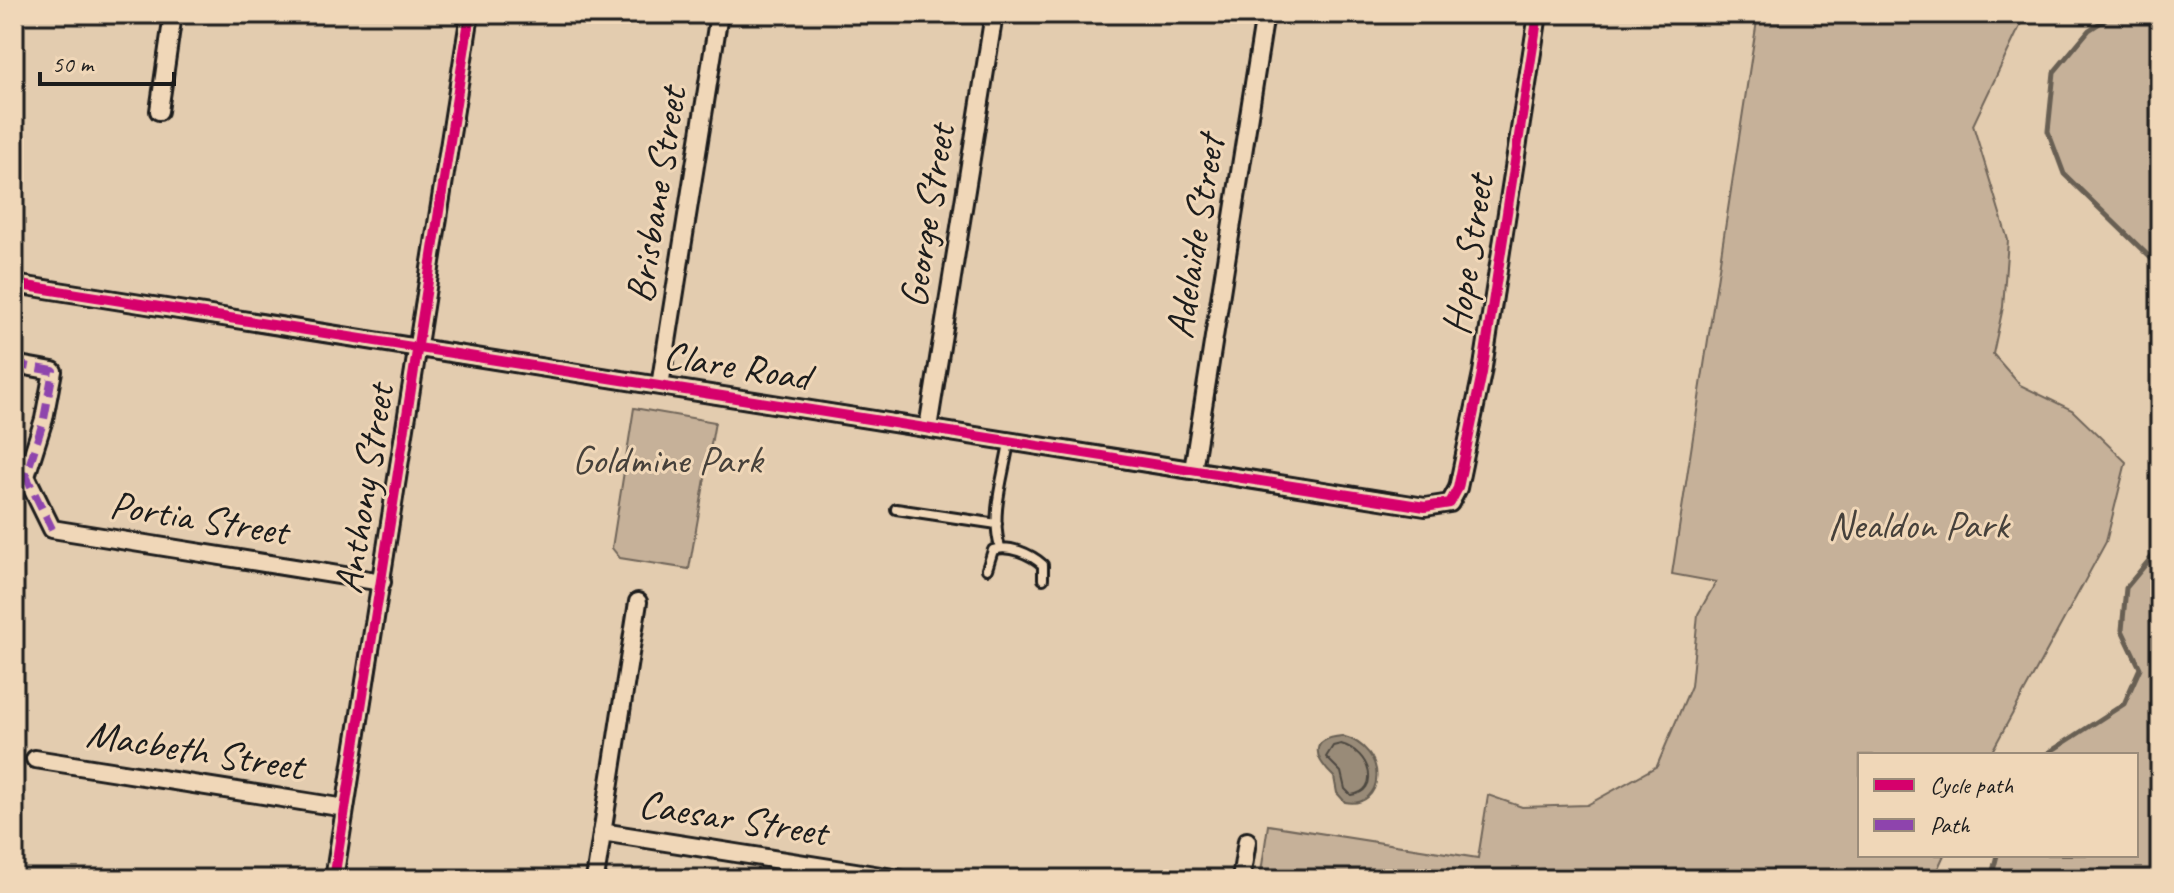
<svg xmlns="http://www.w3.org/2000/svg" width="2174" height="893" font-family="Caveat,sans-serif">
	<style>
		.green { fill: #c6b199; stroke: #71665a; stroke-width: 2 }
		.water { fill: #998b78; stroke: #675f53; stroke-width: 2 }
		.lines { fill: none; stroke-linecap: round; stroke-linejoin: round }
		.shore { stroke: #4e4841; stroke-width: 2 }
		.stream { stroke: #675f53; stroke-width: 5 }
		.service-casing { stroke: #1c1c1c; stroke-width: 14 }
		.minor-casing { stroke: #1c1c1c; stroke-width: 22 }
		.service { stroke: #f0d7b8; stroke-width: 8 }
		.minor { stroke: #f0d7b8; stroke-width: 16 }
		.quiet { stroke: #8e44ad; stroke-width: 8; stroke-dasharray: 16 8; stroke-linecap: butt }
		.cycleway-casing { stroke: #f0d7b8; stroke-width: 15 }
		.cycleway { stroke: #d6006c; stroke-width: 10 }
		.labels { text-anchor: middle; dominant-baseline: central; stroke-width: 6; stroke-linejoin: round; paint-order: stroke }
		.street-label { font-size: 40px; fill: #1c1c1c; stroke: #f0d7b8 }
		.park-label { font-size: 40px; fill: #46413b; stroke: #f0d7b8 }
	</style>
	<rect width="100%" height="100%" fill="#e3ccaf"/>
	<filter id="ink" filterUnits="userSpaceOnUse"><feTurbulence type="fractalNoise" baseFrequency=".0125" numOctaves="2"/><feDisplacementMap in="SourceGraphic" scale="16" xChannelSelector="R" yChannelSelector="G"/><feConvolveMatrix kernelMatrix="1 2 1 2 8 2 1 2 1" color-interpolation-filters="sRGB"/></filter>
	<g filter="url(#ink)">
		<path class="green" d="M1758 14H2045L2021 24 1973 125 2008 240 2003 307 1993 354 2020 385 2072 410 2126 462 2106 542 1990 755H1860V855H1944L1933 879H1260L1268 825 1478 858 1488 795 1522 807 1587 805 1657 766 1691 686 1698 614 1716 582 1672 574Z
			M2114 14H2160V267L2064 174 2048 131 2054 72 2089 30Z
			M634 408 715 422 689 569 620 558 612 548Z
			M2160 547V879H1991L1997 855H2136V755H2045L2124 704 2140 668 2122 630 2126 588Z"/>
		<path class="water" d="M1342 736C1391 749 1384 810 1345 802L1337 793 1334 777C1314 758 1308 739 1342 736Z"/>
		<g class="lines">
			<path class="shore" d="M1341 744C1371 752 1381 792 1351 795L1345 789 1341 772 1326 757 1333 746Z"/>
			<path class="stream" d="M2114 14 2089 30 2054 72 2048 131 2064 174 2160 267
				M2045 755 2124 704 2140 668 2122 630 2126 588 2160 547
				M1991 879 1997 855"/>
			<defs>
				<path id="service" d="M896 509 997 524
					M1000 547C990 514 1004 475 1009 442
					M987 569 993 550C1008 544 1031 554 1043 565V579"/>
				<path id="minor" d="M159 111 173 14
					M14 284 1425 507 1450 503 1458 488 1482 373 1538 14
					M14 364 53 371 44 419 26 476 52 529 382 582
					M660 386 719 14
					M928 428 994 14
					M1193 470 1265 14
					M35 759 345 808
					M602 832 900 879
					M334 879 470 14
					M595 879 638 602
					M1241 879 1247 841"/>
			</defs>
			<use href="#service" class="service-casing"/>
			<use href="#minor" class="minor-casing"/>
			<use href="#service" class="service"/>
			<use href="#minor" class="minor"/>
			<path class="quiet" d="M14 364 53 371 44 419 26 476 52 529"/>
			<defs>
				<path id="cycleway" d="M14 284 1425 507 1450 503 1458 488 1482 373 1538 14
					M334 879 470 14"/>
			</defs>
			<use href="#cycleway" class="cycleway-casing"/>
			<use href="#cycleway" class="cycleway"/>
		</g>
	</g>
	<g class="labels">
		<g class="street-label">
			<text transform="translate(656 195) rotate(-81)">Brisbane Street</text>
			<text transform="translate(927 216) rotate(-81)">George Street</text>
			<text transform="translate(1195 237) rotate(-81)">Adelaide Street</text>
			<text transform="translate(1468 255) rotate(-81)">Hope Street</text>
			<text transform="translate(737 366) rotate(9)">Clare Road</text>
			<text transform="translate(364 489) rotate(-81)">Anthony Street</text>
			<text transform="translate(199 518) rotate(9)">Portia Street</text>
			<text transform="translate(195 750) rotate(9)">Macbeth Street</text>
			<text transform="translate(733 818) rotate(9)">Caesar Street</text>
		</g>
		<g class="park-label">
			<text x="667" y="460">Goldmine Park</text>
			<text x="1918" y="525">Nealdon Park</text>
		</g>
	</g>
	<rect width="2174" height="893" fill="none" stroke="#f0d7b8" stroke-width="48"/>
	<rect x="24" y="24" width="2126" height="845" fill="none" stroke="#1c1c1c" stroke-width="3" filter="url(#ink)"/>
	<rect x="1858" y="753" width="280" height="104" fill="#f0d7b8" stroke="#9b8c7a" stroke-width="2"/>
	<rect x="1874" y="779" width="40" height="12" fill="#d6006c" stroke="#9b8c7a" stroke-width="2"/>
	<text x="1930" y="793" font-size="24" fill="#1c1c1c">Cycle path</text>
	<rect x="1874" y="819" width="40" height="12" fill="#8e44ad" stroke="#9b8c7a" stroke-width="2"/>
	<text x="1930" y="833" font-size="24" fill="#1c1c1c">Path</text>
	<path d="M40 72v12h134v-12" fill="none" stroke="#1c1c1c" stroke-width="4"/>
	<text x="52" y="72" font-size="24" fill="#1c1c1c" stroke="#f0d7b8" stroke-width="6" paint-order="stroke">50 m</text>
</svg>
